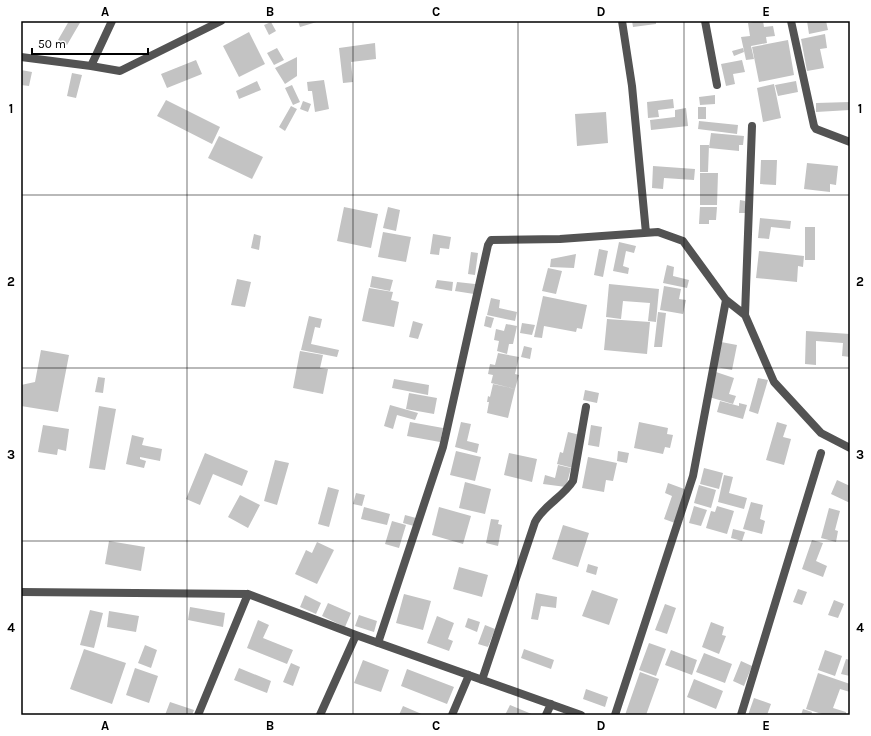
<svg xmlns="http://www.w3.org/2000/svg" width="871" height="736" font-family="Karla,sans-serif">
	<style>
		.building { fill: #c3c3c3 }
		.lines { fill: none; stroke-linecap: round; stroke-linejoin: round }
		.minor { stroke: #535353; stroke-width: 8 }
		.grid { fill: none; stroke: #000; stroke-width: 1; stroke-opacity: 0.55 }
		.neatline { fill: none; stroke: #000; stroke-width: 1.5 }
		.grid-label { font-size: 13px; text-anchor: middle; font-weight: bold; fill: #000 }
	</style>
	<rect width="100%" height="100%" fill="#fff"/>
	<path class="building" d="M69 21H81L67 45 58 40Z
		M298 21H320L300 27Z
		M632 21H656V24L633 27Z
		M757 21H763L764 27 773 26 775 36 766 37 767 43 751 46 754 59 746 60 741 37 750 36 748 23Z
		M807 21H826L828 30 809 34Z
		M271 22 276 31 269 35 264 25Z
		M249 32 265 64 239 77 223 46Z
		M825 34 827 48 820 49 824 68 807 71 801 39Z
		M788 40 794 75 759 82 752 47Z
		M375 43 376 59 351 62 353 82 343 83 339 48Z
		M277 48 284 60 274 65 267 53Z
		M743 48 744 52 734 56 732 51Z
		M297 57V76L285 84 275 68Z
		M196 60 202 74 167 88 161 74Z
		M742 60 745 72 733 74 735 84 726 86 721 64Z
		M21 70 32 72 29 86 21 85Z
		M72 73 82 75 76 98 67 96Z
		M324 80 329 109 315 112 312 91H308L307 82Z
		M257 81 261 90 239 99 236 91Z
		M796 81 798 92 778 96 775 85Z
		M774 84 781 118 763 122 757 88Z
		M292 85 300 102 293 105 285 88Z
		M715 95V104L700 105 699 97Z
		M673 99 674 108 658 110 659 117 648 118 647 102Z
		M166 100 220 127 212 144 157 116Z
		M303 101 311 104 308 112 300 109Z
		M850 102V110L816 112V103Z
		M291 106 297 109 285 131 279 127Z
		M698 107H706V119H698Z
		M686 108 688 126 651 130 650 120 675 117V110Z
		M606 112 608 143 577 146 575 114Z
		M699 121 738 125 737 134 698 129Z
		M711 133 744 136 743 145H739V151L709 148Z
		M219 136 263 157 252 179 208 158Z
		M700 145H709L708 172H700Z
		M761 160H777L776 185 760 184Z
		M807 163 838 166 836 185 830 184V192L804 189Z
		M653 166 695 169 694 180 664 178 663 189 652 188Z
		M700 173H718L717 205H700Z
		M740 200 745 201V213H739Z
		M344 207 378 214 371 248 337 241Z
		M388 207 400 210 396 231 383 228Z
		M700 207H717L716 220H709V224H699Z
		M760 218 791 221 790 229 771 227 769 239 758 238Z
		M805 227H815V260H805Z
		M383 232 411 237 406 262 378 257Z
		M254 234 261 236 259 250 251 248Z
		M433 234 451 237 449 249 440 248 439 255 430 254Z
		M619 242 636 246 634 253 626 251 623 266 629 268 628 274 613 271Z
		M599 249 608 251 603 277 594 275Z
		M759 251 804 256 803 267 798 266 797 282 756 278Z
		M471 252 478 253 475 275 468 274Z
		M576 254 574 268 550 267 551 259Z
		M667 265 674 267 673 276 689 280 687 288 663 283Z
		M548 268 562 271 556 294 542 291Z
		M372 276 393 280 390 291 370 287Z
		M237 279 251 282 245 307 231 305Z
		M437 280 453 282 452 291 435 288Z
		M457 282 475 284 474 294 455 291Z
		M609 284 659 289 656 322 648 321 650 303 623 301 621 319 606 317Z
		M664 286 681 289 679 299 686 300 683 314 660 310Z
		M369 288 393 292 391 300 399 302 394 327 362 321Z
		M543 296 587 305 582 329 577 328 576 332 544 326 542 338 534 337Z
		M491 298 500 300 499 308 517 312 515 321 487 315Z
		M658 312 666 313 662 347H654Z
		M309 316 322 319 320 328 315 327 311 344 339 350 337 357 301 350Z
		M486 316 494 318 491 328 484 326Z
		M607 319 650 322 647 354 604 350Z
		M413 321 423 324 418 339 409 337Z
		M522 323 535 325 532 335 520 333Z
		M506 324 517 326 513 344H509L507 354 497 351 499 341 494 340 496 329 504 331Z
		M806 331 850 334V357L842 356 843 343 816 341V365L805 364Z
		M721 342 737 345 732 370 716 367Z
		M524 346 532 348 530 359 521 357Z
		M41 350 69 355 58 412 21 406V385L35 382Z
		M300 351 323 355 320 368 328 369 323 394 293 388Z
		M498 353 519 357 515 374 519 375 515 389 491 383 493 375 488 374 490 364 495 365Z
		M716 372 734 378 729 394 736 396 733 404 709 397Z
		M98 377 105 378 103 393 95 392Z
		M758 378 768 380 758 414 749 411Z
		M394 379 429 385 428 395 392 388Z
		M493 384 515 389 508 418 487 413 489 402H487L488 396 490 397Z
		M585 390 599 393 597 403 583 400Z
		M409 393 437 398 434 414 406 409Z
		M720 401 739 406V403L747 405 743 419 717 412Z
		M390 405 418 413 415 420 397 415 393 429 384 426Z
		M99 406 116 409 105 470 89 468Z
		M410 422 443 428 440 442 407 436Z
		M461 422 471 424 467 441 479 444 477 453 455 447Z
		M639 422 668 428 667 434 673 435 670 448 665 447 663 454 634 448Z
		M777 422 787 425 783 437 791 439 784 465 766 460Z
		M43 425 69 429 66 451 58 449 57 455 38 452Z
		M591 425 602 427 599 447 588 445Z
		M568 432 580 435 573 468 557 464 560 452 563 453Z
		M132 435 144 438 142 445 162 449 160 461 140 457V459L146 461 144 468 126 464Z
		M456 451 481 457 475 481 450 475Z
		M618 451 629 453 627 463 617 461Z
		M205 453 248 471 242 486 213 474 200 505 186 499Z
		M509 453 537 459 532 482 504 475Z
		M588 457 617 463 613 481 606 480 604 492 582 488Z
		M275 460 289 463 277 505 264 501Z
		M558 465 571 468 566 487 543 484 545 475 555 478Z
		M704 468 723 473 719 489 700 484Z
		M724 475 733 477 729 493 747 498 744 509 718 502Z
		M837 480 850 486V503L831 494Z
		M465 482 491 489 485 514 459 508Z
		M668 483 687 490 675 523 664 519 672 496 665 493Z
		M699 485 716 490 711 508 694 503Z
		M328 487 339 490 329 527 318 524Z
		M356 493 365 495 362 506 353 504Z
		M240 495 260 505 248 528 228 517Z
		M751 502 763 505 760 519 765 521 762 534 743 529Z
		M694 506 707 510 701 526 689 523Z
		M717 506 734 511 727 534 706 528 711 511 715 512Z
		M364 507 390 514 387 525 361 519Z
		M439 507 471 516 463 544 432 535Z
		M829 508 840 511 835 530 838 531 836 542 821 538Z
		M405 515 416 518 414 526 403 523Z
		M491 519 499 520 498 524 502 525 498 546 486 543Z
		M392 521 406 525 399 548 385 544Z
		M563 525 589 533 578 567 552 559Z
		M733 529 745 532 742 541 731 538Z
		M812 540 823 543 816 561 827 566 823 577 802 569Z
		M109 541 145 547 141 571 105 564Z
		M317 542 334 550 317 584 295 574 306 550 312 553Z
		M588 564 598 567 596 575 586 572Z
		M459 567 488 575 482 597 453 589Z
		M798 589 807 592 802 605 793 602Z
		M592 590 618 599 609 625 582 616Z
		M536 593 557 597 556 608 541 606 538 620 531 619Z
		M404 594 431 601 423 630 396 623Z
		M305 595 321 603 316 614 300 607Z
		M834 600 844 604 838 618 828 615Z
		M328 603 351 613 345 627 322 616Z
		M665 604 676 608 667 634 655 630Z
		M190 607 225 613 223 627 188 620Z
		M90 610 103 613 94 648 80 645Z
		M109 611 139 616 136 632 107 627Z
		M359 615 377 621 374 632 355 626Z
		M437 616 454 623 448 639 453 641 449 651 427 643Z
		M468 618 480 622 477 632 465 627Z
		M258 620 269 625 263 638 293 650 287 664 247 648Z
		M711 622 724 627 722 635 726 636 719 654 702 647Z
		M485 625 495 629 488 647 478 644Z
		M649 643 666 649 656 676 639 670Z
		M145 645 157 650 151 668 138 663Z
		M84 649 126 663 112 704 70 689Z
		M524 649 554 660 551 669 521 658Z
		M671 650 697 660 692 675 665 665Z
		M825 650 842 656 835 676 818 670Z
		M704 653 732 664 725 683 696 672Z
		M846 659 850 660V676L841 674Z
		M363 660 389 670 381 692 354 683Z
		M741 661 752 666 744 686 733 681Z
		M291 663 300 667 293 686 283 682Z
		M135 668 158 676 149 703 126 695Z
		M239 668 271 681 267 693 234 680Z
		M407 669 454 687 447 704 401 686Z
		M640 672 659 679 646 715H625Z
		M818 673 850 684V692L840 689 833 708 846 712V715H825L806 709Z
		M694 679 723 691 716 709 687 697Z
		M586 689 608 697 605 707 583 699Z
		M754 698 771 704 767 715H748Z
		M170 702 194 710 192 715H165Z
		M510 705 534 715H505Z
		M403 706 424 715H399Z
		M803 709 812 712 811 715H801Z"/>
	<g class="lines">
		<path class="minor" d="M622 21 632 86 646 233
			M705 21 717 85
			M791 21 814 126 816 129 850 142
			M21 57 91 66 120 71 221 21
			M91 66 112 21
			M745 315 752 126
			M21 592 248 594 356 635 581 715
			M378 643 443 447 488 245 491 240 560 239 658 232 683 241 726 300 745 315 774 382 821 433 850 448
			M482 680 535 522C544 505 563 497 573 481L586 407
			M198 715 248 594
			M320 715 356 635
			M452 715 469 675
			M546 715 551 704
			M615 715 693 476 726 300
			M741 715 821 453"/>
	</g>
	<path class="grid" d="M187 21V715M353 21V715M518 21V715M684 21V715M21 195H850M21 368H850M21 541H850"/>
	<rect width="871" height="736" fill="none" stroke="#ffffff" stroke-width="44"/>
	<path d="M32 48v6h116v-6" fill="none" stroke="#000000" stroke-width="2"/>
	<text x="38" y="48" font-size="12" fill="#000000" stroke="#ffffff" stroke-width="3" paint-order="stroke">50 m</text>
	<rect x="22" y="22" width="827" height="692" class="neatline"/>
	<g class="grid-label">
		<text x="105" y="16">A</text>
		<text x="270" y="16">B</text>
		<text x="436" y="16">C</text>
		<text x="601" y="16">D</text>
		<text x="766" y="16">E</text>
		<text x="11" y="113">1</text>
		<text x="860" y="113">1</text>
		<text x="11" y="286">2</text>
		<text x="860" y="286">2</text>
		<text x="11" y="459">3</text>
		<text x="860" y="459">3</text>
		<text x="11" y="632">4</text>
		<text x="860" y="632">4</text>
		<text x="105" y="730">A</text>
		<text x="270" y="730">B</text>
		<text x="436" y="730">C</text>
		<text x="601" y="730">D</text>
		<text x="766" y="730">E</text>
	</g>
</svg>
